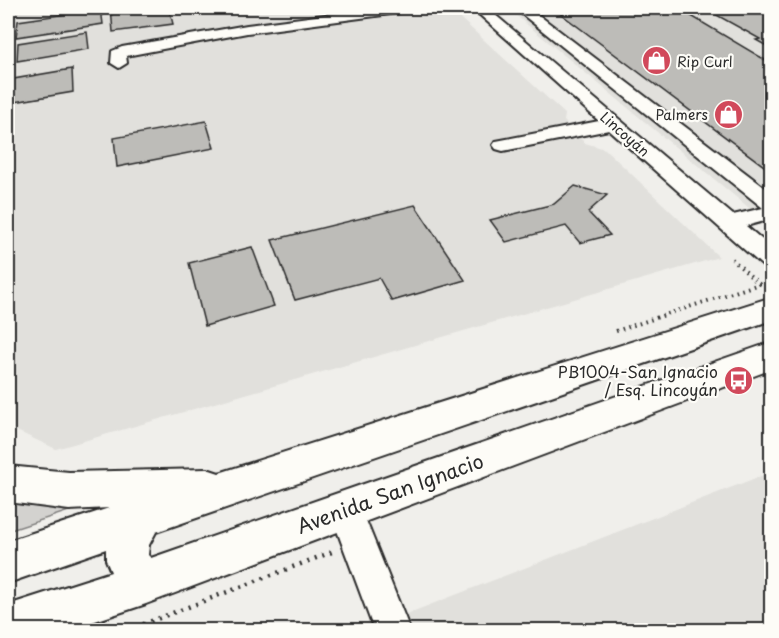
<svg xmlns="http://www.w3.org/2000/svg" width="779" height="638" font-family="'Playpen Sans',sans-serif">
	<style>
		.built { fill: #e1e0dc }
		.green { fill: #d3d2cf; stroke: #7f7e7d; stroke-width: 1.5 }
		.building { fill: #bdbcb8; stroke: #2b2b2b; stroke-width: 1.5 }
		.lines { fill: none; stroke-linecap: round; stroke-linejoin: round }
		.minor-casing { stroke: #2b2b2b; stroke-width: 4 }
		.major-casing { stroke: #2b2b2b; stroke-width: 4 }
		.path-far1 { stroke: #2b2b2b; stroke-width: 4; stroke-dasharray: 1.5 4.5; stroke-linecap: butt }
		.path { stroke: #2b2b2b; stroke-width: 4.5; stroke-dasharray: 2 6; stroke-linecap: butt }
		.minor { fill: #fdfcf7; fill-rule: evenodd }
		.major { fill: #fdfcf7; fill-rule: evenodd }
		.labels { text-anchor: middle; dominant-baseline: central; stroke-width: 4.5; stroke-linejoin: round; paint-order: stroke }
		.far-poi-label { font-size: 14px; fill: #2b2b2b; stroke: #fdfcf7; text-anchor: start }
		.far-street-label { font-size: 14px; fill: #2b2b2b; stroke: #fdfcf7 }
		.poi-label { font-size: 16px; fill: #2b2b2b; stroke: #fdfcf7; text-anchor: end }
		.near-street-label { font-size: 20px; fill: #2b2b2b; stroke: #fdfcf7 }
	</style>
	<rect width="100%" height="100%" fill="#f0efeb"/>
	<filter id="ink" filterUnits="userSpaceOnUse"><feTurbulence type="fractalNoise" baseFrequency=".0167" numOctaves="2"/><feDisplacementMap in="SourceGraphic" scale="12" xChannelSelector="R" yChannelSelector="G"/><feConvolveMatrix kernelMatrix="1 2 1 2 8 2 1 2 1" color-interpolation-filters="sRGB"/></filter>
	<g filter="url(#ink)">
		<path class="built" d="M8 8H449L565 114 564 121 585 143 605 149 719 257 56 449 8 427Z
			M507 8H771V226Z
			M771 472V630H361L409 613Z"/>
		<path class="green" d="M8 496 78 501V508L8 531Z"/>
		<path class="building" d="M111 8H169L173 24 113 32Z
			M578 8H678L772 64V172L557 11Z
			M704 8H772V49L756 40 760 39Z
			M101 9 103 24 16 37 18 21Z
			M87 32 89 49 17 61 18 43Z
			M72 69 73 92 8 103V80Z
			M206 121 214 148 117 167 114 138Z
			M575 186 607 195 588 212 610 235 580 243 566 226 506 242 490 220 554 204Z
			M415 205 465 280 392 301 379 278 295 300 272 240Z
			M252 247 274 306 205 326 189 263Z"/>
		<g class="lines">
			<defs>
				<path id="minor" d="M378 8H413L406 12 247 33 126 56 127 63 119 68 111 63 112 51 122 47 247 25Z
					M472 8H487L733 215 763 208 518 11 522 8H547L545 11 536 13 772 193V219L746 226 772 248V269L764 267 609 130 503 151 496 149 493 145 496 141 599 121Z
					M345 493 357 498 410 630H374L329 509 333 498Z"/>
				<path id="major" d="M772 297V320L156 532 149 545 148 555 151 558 772 342V369L146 604 68 630H8V605L111 572 106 560V549L8 583V541L109 508 69 510 8 502V466L69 472 207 469 219 473Z"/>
			</defs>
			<use href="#minor" class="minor-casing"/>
			<use href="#major" class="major-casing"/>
			<path class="path-far1" d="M616 331 759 284 732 259"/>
			<path class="path" d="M128 630 332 552"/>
			<use href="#minor" class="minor"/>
			<use href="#major" class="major"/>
		</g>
	</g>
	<defs>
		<symbol id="shop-disc" viewBox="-11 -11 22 22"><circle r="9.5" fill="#d1495b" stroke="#fdfcf7"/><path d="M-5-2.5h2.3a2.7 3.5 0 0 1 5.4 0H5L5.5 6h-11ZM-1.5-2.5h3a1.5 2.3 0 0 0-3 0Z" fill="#fff"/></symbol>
		<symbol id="bus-disc" viewBox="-11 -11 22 22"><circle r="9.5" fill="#d1495b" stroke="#fdfcf7"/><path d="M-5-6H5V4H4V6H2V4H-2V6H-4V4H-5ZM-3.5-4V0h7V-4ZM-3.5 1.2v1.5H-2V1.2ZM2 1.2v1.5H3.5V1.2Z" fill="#fff"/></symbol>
	</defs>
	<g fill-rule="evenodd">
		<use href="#shop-disc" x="640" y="44" width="33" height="33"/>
		<use href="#shop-disc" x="712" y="98" width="33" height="33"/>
		<use href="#bus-disc" x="722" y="364" width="33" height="33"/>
	</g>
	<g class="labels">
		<g class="far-poi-label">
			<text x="677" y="61">Rip Curl</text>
			<text x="708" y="114" text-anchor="end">Palmers</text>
		</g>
		<g class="far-street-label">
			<text transform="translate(625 134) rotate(41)">Lincoyán</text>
		</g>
		<g class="poi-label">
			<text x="718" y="371">PB1004-San Ignacio<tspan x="718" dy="18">/ Esq. Lincoyán</tspan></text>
		</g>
		<g class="near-street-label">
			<text transform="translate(390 493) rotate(-20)">Avenida San Ignacio</text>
		</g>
	</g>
	<rect width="779" height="638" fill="none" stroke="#fdfcf7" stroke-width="30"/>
	<rect x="15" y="15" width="749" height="608" fill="none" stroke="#2b2b2b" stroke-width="2" filter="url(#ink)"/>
</svg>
